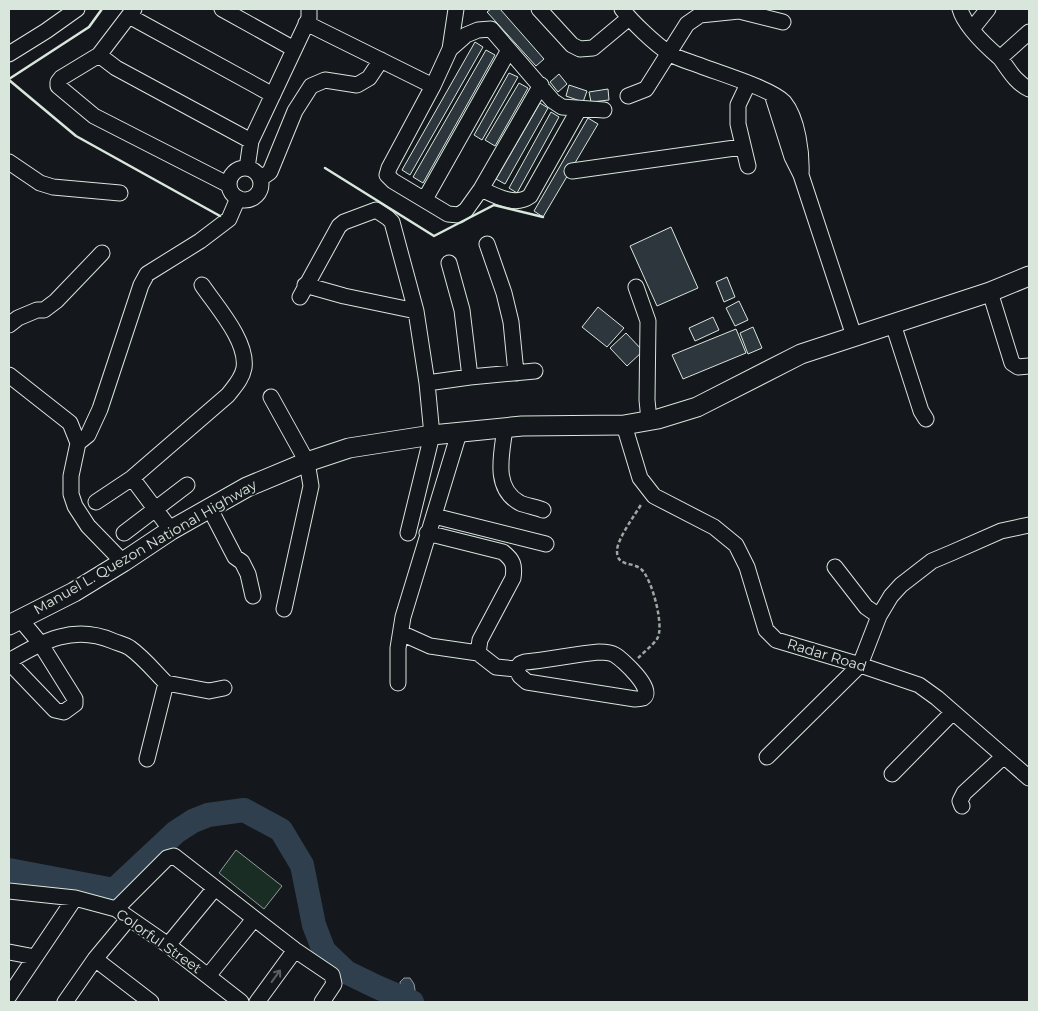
<svg xmlns="http://www.w3.org/2000/svg" width="1038" height="1011" font-family="Montserrat,sans-serif">
	<style>
		.green { fill: #1a2d24; stroke: #939e99 }
		.water { fill: #2f3f4d; stroke: #939e99 }
		.lines { fill: none; stroke-linecap: round; stroke-linejoin: round }
		.river { stroke: #2f3f4d; stroke-width: 24 }
		.building { fill: #2c363c; stroke: #d8e6dc }
		.minor-casing { stroke: #d8e6dc; stroke-width: 17 }
		.major-casing { stroke: #d8e6dc; stroke-width: 21 }
		.path { stroke: #9da8a2; stroke-width: 2.5; stroke-dasharray: 4 2.5; stroke-linecap: butt }
		.minor { stroke: #14181c; stroke-width: 15 }
		.major { stroke: #14181c; stroke-width: 19 }
		.wall { stroke: #d8e6dc; stroke-width: 2.5 }
		.oneway { stroke: #59605f }
		.labels { text-anchor: middle; dominant-baseline: central; stroke-width: 4; stroke-linejoin: round; paint-order: stroke }
		.street-label { font-size: 14px; fill: #d8e6dc; stroke: #14181c }
	</style>
	<rect width="100%" height="100%" fill="#14181c"/>
	<path class="green" d="M236 850 282 886 264 909 219 873Z"/>
	<path class="water" d="M404 978H410L414 984 417 1002H401L400 982Z"/>
	<g class="lines">
		<path class="river" d="M9 870 114 890 176 832 193 821 208 815 244 810 281 830 302 865 314 925 324 951 346 972 377 987 412 1002"/>
	</g>
	<path class="building" d="M491 9H500L544 59 536 66 487 12Z
		M475 42 483 47 410 175 402 170Z
		M486 50 495 55 423 183 413 177Z
		M509 73 518 77 482 140 474 135Z
		M559 74 567 84 558 92 550 82Z
		M519 83 528 88 495 146 485 140Z
		M569 85 587 91 583 102 566 96Z
		M608 89 609 100 591 102 589 92Z
		M540 103 548 108 505 184 496 179Z
		M551 112 559 117 517 193 509 188Z
		M588 118 598 124 543 217 534 211Z
		M671 227 698 288 657 306 630 246Z
		M727 277 735 297 724 302 716 282Z
		M739 301 748 320 735 326 726 308Z
		M598 307 624 328 607 347 582 327Z
		M713 317 719 330 695 341 689 328Z
		M753 327 762 348 748 354 740 333Z
		M736 329 746 353 683 379 672 355Z
		M626 333 643 351 627 366 610 348Z"/>
	<g class="lines">
		<defs>
			<path id="minor" d="M134 9 99 55 61 78 58 82V86L94 116 229 185
				M222 9 294 49
				M539 9 572 45 580 49 593 48 629 18
				M622 9C632 22 655 44 669 53 678 59 691 62 701 66 719 73 772 89 784 102 798 119 802 154 801 175
				M960 9C965 27 986 46 1000 58
				M129 16 273 95
				M306 23 433 86
				M972 29 988 9
				M1029 32 1000 58C1009 70 1015 82 1029 89
				M450 49 456 9
				M9 54 46 31 77 9
				M99 55 116 68 251 141
				M541 85 481 189 466 210 459 215 448 214 393 181 387 175 389 168 433 86 450 49 466 35 478 30 491 29 553 101 562 107 604 110
				M772 94 792 157 801 175 854 336
				M628 96 646 89 687 24 700 15 739 11 783 22
				M9 162 40 183 53 187 120 193
				M748 166 738 124V105L748 84
				M247 168 251 141 309 18V9
				M229 184a16 16 0 1 1 32 0a16 16 0 1 1-32 0Z
				M572 171 742 147
				M260 179 270 172 295 111 311 86 325 80 357 85 369 78 381 60
				M481 189C496 196 515 207 530 196L579 109
				M425 199 509 50
				M487 244 504 293 511 322 516 373
				M449 263 462 310 470 377
				M305 285 344 296 416 311
				M636 287 648 321 647 400 649 420
				M990 292 1012 363 1018 367 1029 366
				M300 297 339 226 344 222 376 210 388 218 392 222 416 311 427 383 432 435 408 533
				M893 324 921 411 926 419
				M9 325 18 318 37 310H44L56 301 102 253
				M9 375 70 423 78 443 71 476V494L75 506 88 526 123 562
				M427 383 470 377 535 371
				M271 397 307 462 311 486 284 609
				M624 425 640 478 654 496 714 527 736 545 747 567 766 630 776 640 860 665 919 685 937 698 1029 778
				M505 428C502 453 492 488 520 503 527 506 536 507 543 510
				M78 443 88 435 100 409 141 285 147 274 200 241 229 219 238 198
				M132 478 171 530
				M96 502 132 478 228 395C234 387 242 379 244 368 248 341 216 306 202 285
				M209 507 235 557 242 562 248 574 253 596
				M434 516 546 544
				M124 533 187 485
				M427 533 503 552C513 560 515 565 513 578L480 640 478 653
				M835 567 866 607 879 616
				M401 633 430 646 478 653 496 667 516 669
				M599 652C604 652 610 652 615 655 622 659 656 690 643 698 640 699 637 699 635 699L527 682 520 676 516 669 520 664 525 662C550 660 574 654 599 652Z
				M9 661C44 641 73 624 113 641 118 643 126 645 130 648 144 658 155 672 166 683L147 759
				M9 662 55 710 64 712 75 704V699L40 643 20 619
				M166 683 209 691 224 688
				M398 683V648L403 617 459 433
				M767 757 860 665 879 616 891 596 901 585 932 561 951 553 1001 531 1029 525
				M892 774 952 713
				M962 806 960 801 964 793 1004 756
				M9 891 75 898 116 909 168 945 241 1002
				M116 909 167 858 174 856 295 950 332 975 334 984 322 1002
				M168 945 215 888
				M9 952 35 957
				M95 959 151 1002
				M208 976 254 919
				M9 996 75 898
				M65 1002 95 959 129 918
				M257 1002 295 950"/>
			<path id="major" d="M9 625 74 592 123 562 171 530 247 487 307 462 349 448 432 435 522 426 624 425 658 419 697 407 801 354 990 292 1029 276"/>
		</defs>
		<use href="#minor" class="minor-casing"/>
		<use href="#major" class="major-casing"/>
		<path class="path" d="M638 658C644 652 652 646 657 639 665 627 652 580 642 570 634 561 617 568 617 551 617 539 635 515 642 503"/>
		<use href="#minor" class="minor"/>
		<use href="#major" class="major"/>
		<path class="wall" d="M9 79 89 27 102 9
			M9 80 76 136 220 216
			M325 168 434 236 494 205 543 217"/>
	</g>
	<defs><path id="oneway-shaft" d="M-6 0H5M1.5-3L5.5 0L1.5 3" fill="none" stroke-width="1.6" stroke-linecap="round" stroke-linejoin="round" transform="scale(1.25)"/></defs>
	<use class="oneway" href="#oneway-shaft" transform="translate(276 976) rotate(-54)"/>
	<g class="labels">
		<g class="street-label">
			<text transform="translate(145 547) rotate(-30)">Manuel L. Quezon National Highway</text>
			<text transform="translate(827 655) rotate(17)">Radar Road</text>
			<text transform="translate(159 941) rotate(35)">Colorful Street</text>
		</g>
	</g>
	<rect width="1038" height="1011" fill="none" stroke="#d8e6dc" stroke-width="20"/>
</svg>
